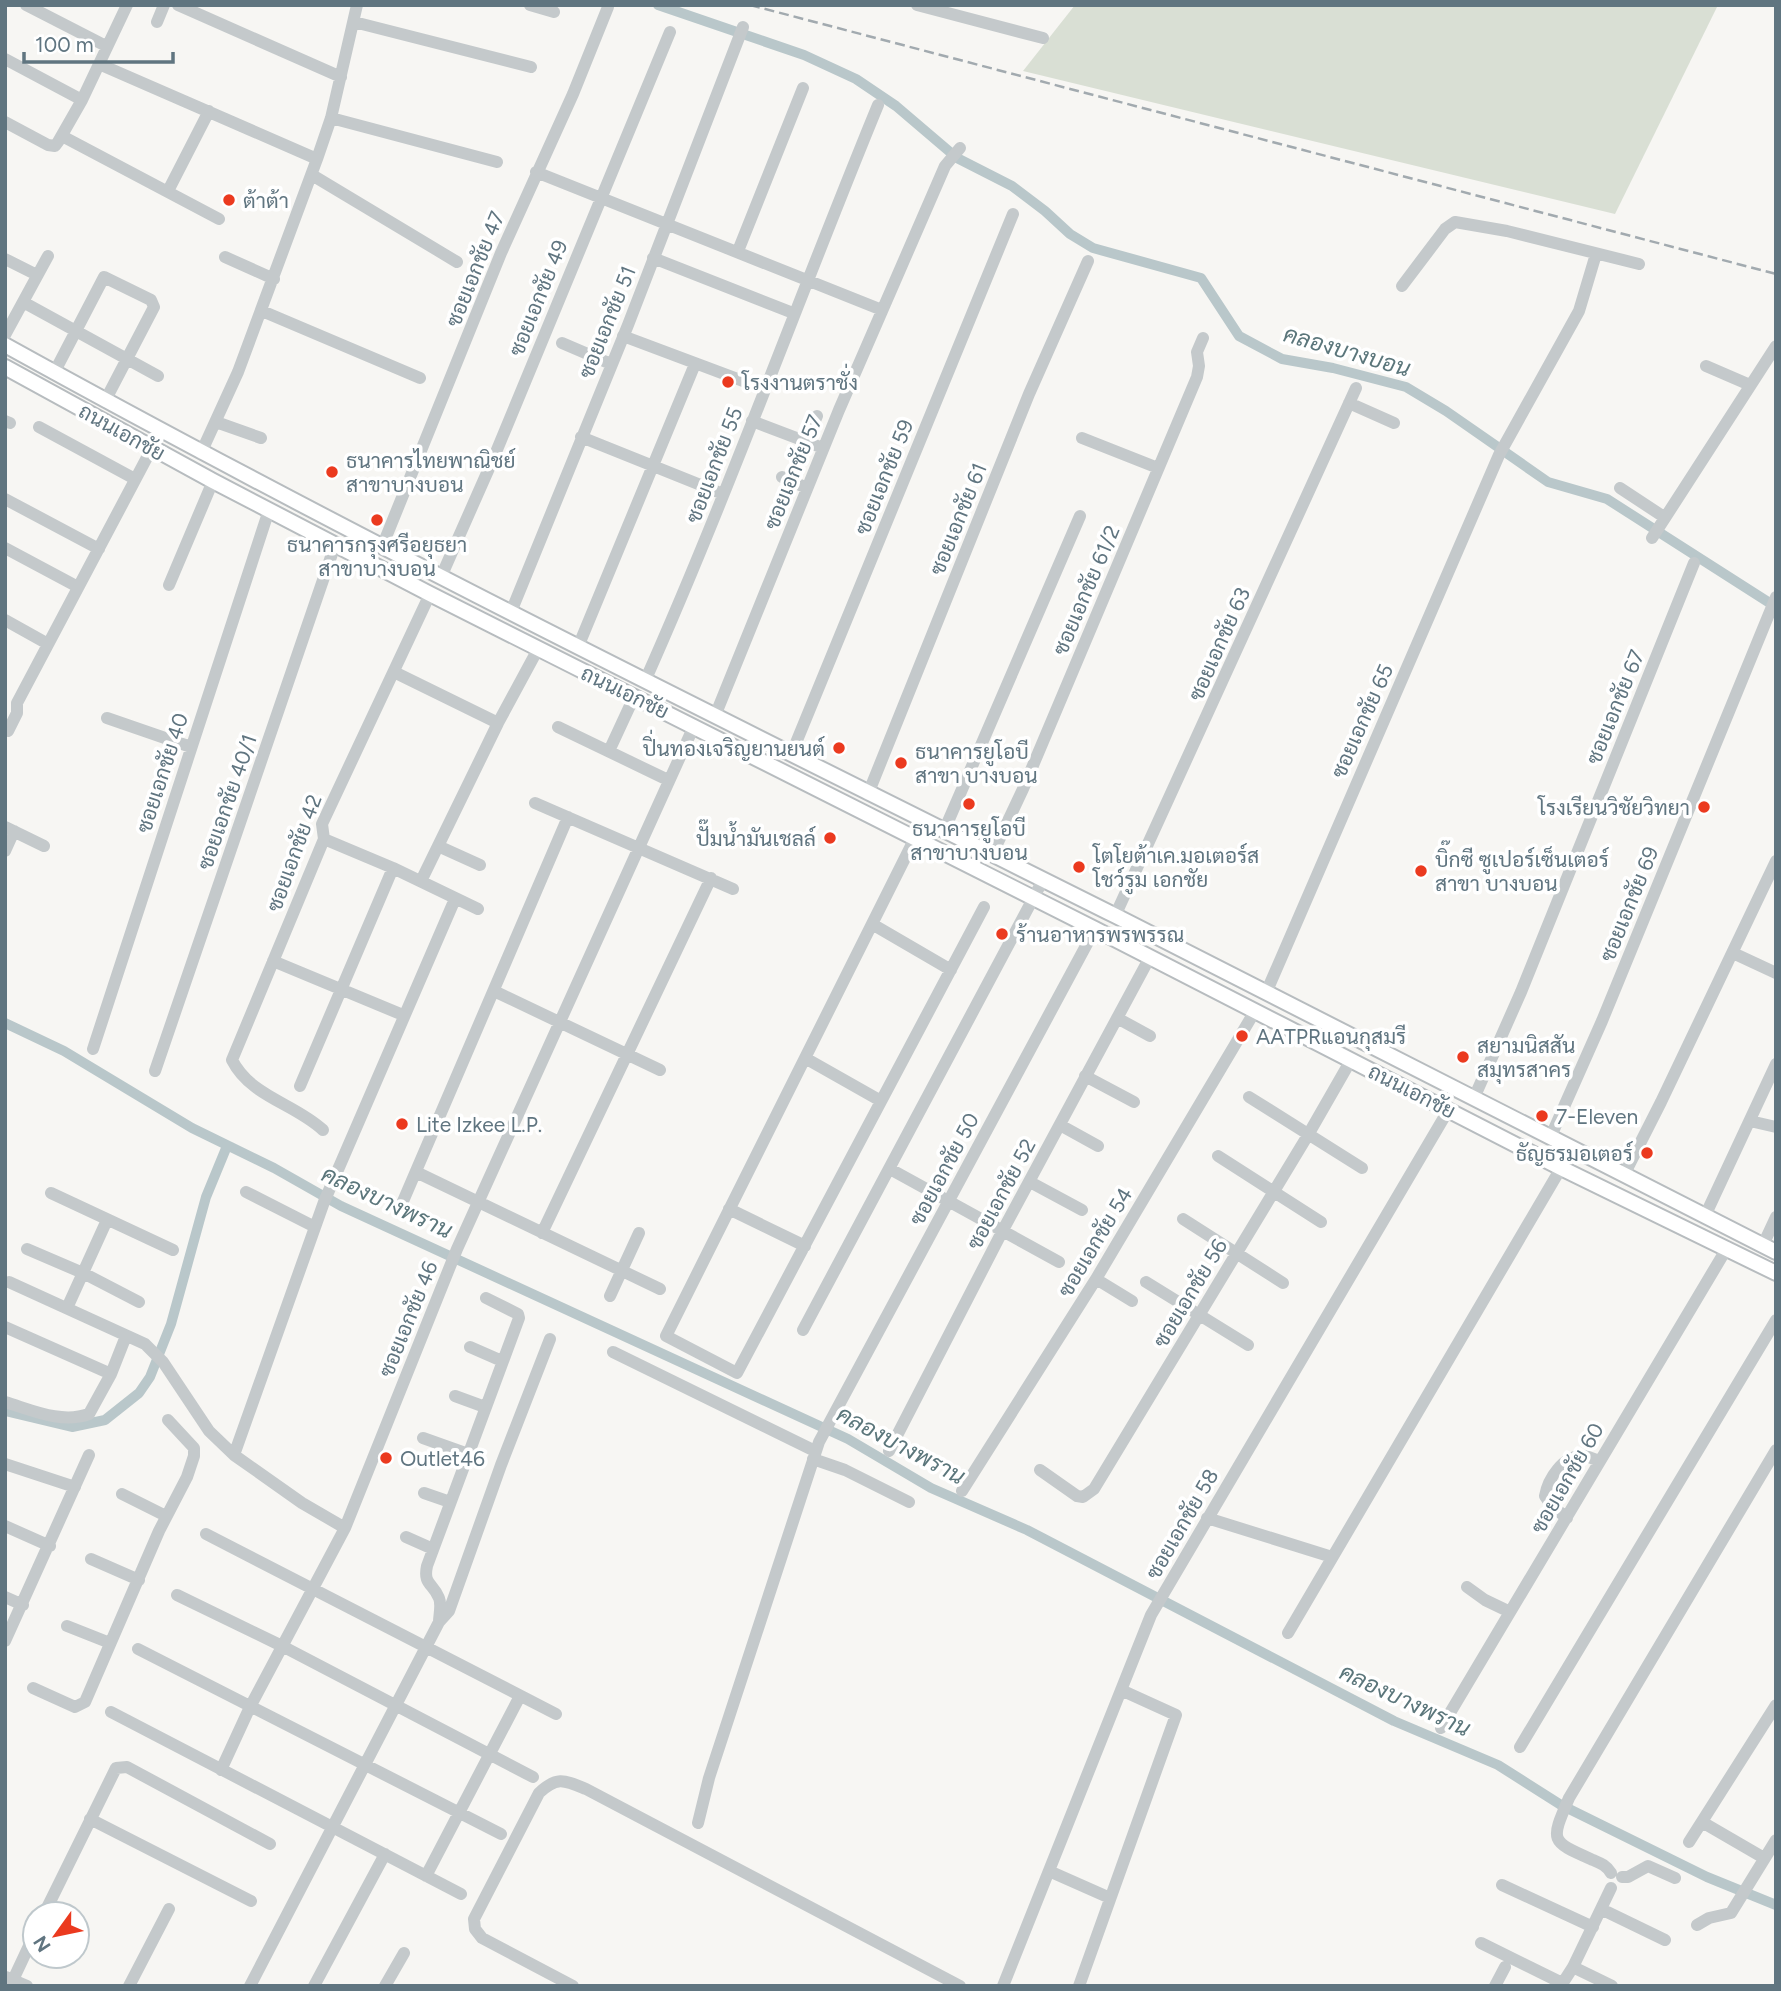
<svg xmlns="http://www.w3.org/2000/svg" width="1781" height="1991" font-family="Figtree,Sarabun,sans-serif">
	<style>
		.green { fill: #d9dfd4 }
		.lines { fill: none; stroke-linecap: round; stroke-linejoin: round }
		.canal { stroke: #b9c7ca; stroke-width: 10 }
		.major-casing { stroke: #b7bcbf; stroke-width: 18 }
		.minor { stroke: #c4c9cb; stroke-width: 12 }
		.major { stroke: #fff; stroke-width: 14 }
		.rail { stroke: #a2aaaf; stroke-width: 2.5; stroke-dasharray: 10 5; stroke-linecap: butt }
		.poi-dot { fill: #eb3a1f; stroke: #fff; stroke-width: 2.5 }
		.labels { text-anchor: middle; dominant-baseline: central; stroke-width: 7; stroke-linejoin: round; paint-order: stroke }
		.poi-label { font-size: 21px; fill: #607580; stroke: #fff; text-anchor: start }
		.street-label { font-size: 21px; fill: #607580; stroke: #fff }
		.water-label { font-size: 23px; font-style: italic; fill: #5b767b; stroke: #fff }
	</style>
	<rect width="100%" height="100%" fill="#f7f6f3"/>
	<path class="green" d="M1075 5H1718L1615 214 1023 71Z"/>
	<g class="lines">
		<path class="canal" d="M658 5 804 55 856 79 896 106 957 158 1012 186 1045 211 1070 234 1093 248 1201 278 1239 336 1282 359 1333 368 1406 387 1446 411 1548 482 1607 499 1776 607
			M5 1023 64 1051 192 1128 274 1168 341 1206 848 1439 931 1488 1027 1530 1394 1721 1498 1765 1561 1805 1707 1877 1776 1905
			M5 1411 72 1427 105 1420 139 1393 150 1377 171 1324 206 1197 227 1146"/>
		<defs>
			<path id="major" d="M5 345C370 547 744 730 1116 916 1337 1027 1556 1141 1776 1252
				M5 367 213 481 430 594 1095 929 1561 1168 1776 1273"/>
		</defs>
		<use href="#major" class="major-casing"/>
		<path class="minor" d="M26 5 106 46
			M178 5 341 77
			M530 5 554 12
			M917 5 1043 38
			M157 22 164 5
			M354 22 531 67
			M5 59 82 100
			M99 64 317 159
			M331 118 497 162
			M5 122 48 145 55 146 58 142 82 100 127 5
			M62 136 219 219
			M536 172 882 310
			M312 175 457 262
			M168 191 209 111
			M738 251 803 88
			M225 257 274 279
			M653 258 793 313
			M5 259 37 275
			M1402 286 1445 229 1455 222 1507 231 1639 264
			M23 302 158 376
			M262 311 420 378
			M5 335 48 256
			M623 336 764 389
			M562 343 611 364
			M1706 366 1750 385
			M54 373 104 277 151 300 154 307 105 401
			M1349 403 1394 423
			M5 421 10 423
			M752 421 823 448
			M216 422 261 438
			M39 427 135 479
			M581 437 723 494
			M1082 438 1158 468
			M806 442 817 416
			M201 453 238 372 317 159 331 118 357 5
			M782 477 807 488
			M1620 488 1664 517
			M5 499 99 549
			M1652 538 1776 346
			M382 547 501 253 573 94 608 7
			M5 548 78 587
			M441 577 494 457 670 32
			M169 585 213 481
			M511 612 628 325 743 27
			M5 620 48 644
			M578 647 695 364
			M394 672 498 723
			M645 681C729 492 799 297 878 105
			M715 716 839 410 945 166 960 148
			M107 718 191 747
			M558 727 668 780
			M8 731 17 713V703L152 448
			M609 751 634 697
			M791 755 1013 214
			M868 794 1029 394 1088 261
			M535 803 733 889
			M5 827 44 846
			M944 831 1080 516
			M915 838 666 1336 737 1373 984 907
			M324 839 393 868 478 909
			M438 846 480 865
			M5 851 14 831
			M992 855 1023 789 1197 377 1199 366 1197 352 1203 338
			M421 881 498 723 538 649
			M1115 916 1356 388
			M872 924 951 970
			M1733 953 1776 973
			M273 961 403 1015
			M494 991 660 1070
			M1266 993 1499 455 1579 311 1596 254
			M1117 1018 1150 1036
			M93 1049 269 510
			M805 1058 881 1101
			M155 1071 335 545
			M1085 1076 1134 1102
			M300 1086 393 868
			M1249 1097 1362 1168
			M1474 1098 1521 992 1694 563
			M1750 1121 1776 1127
			M1060 1125 1098 1146
			M323 1130C294 1103 251 1097 232 1060L324 839 322 824 430 594
			M1551 1136 1602 1021 1776 597
			M1218 1156 1321 1222
			M890 1169 1059 1262
			M416 1172 660 1289
			M1625 1173 1661 1102 1776 861
			M1030 1182 1082 1210
			M246 1192 315 1227
			M51 1193 173 1250
			M401 1206 568 817
			M729 1209 805 1246
			M1705 1216 1776 1064
			M1183 1219 1283 1283
			M542 1233 711 878
			M1763 1245 1776 1217
			M27 1249 83 1273 139 1302
			M1096 1279 1132 1301
			M9 1282 145 1344 163 1362 209 1431 234 1455 302 1503 345 1528
			M1146 1282 1248 1345
			M610 1296 639 1233
			M67 1308 107 1220
			M5 1327 111 1374
			M803 1330 1043 880
			M470 1347 502 1361
			M613 1352 815 1451
			M455 1396 485 1407
			M5 1402C32 1410 61 1424 89 1414L111 1374 126 1336
			M423 1438 468 1454
			M889 1451 1003 1230 1150 957
			M234 1455 324 1202 455 899
			M813 1459 845 1470 909 1502
			M5 1464 75 1487
			M1040 1470 1077 1496 1083 1497 1094 1489 1308 1135 1351 1060
			M962 1491 1096 1279 1255 1011
			M424 1493 450 1502
			M122 1494 166 1516
			M1207 1518 1332 1557
			M1567 1518 1552 1506 1545 1496C1548 1479 1563 1455 1583 1456 1588 1456 1594 1459 1599 1461
			M5 1526 50 1546
			M206 1534 556 1714
			M406 1537 433 1549
			M91 1559 139 1580
			M1467 1587 1485 1600 1510 1612
			M177 1595 282 1646 533 1777
			M5 1597 23 1605
			M439 1622 449 1611 501 1465 550 1339
			M67 1626 110 1643
			M1288 1633 1561 1168
			M5 1641 89 1455
			M138 1649 501 1834
			M33 1688 75 1707 85 1702 159 1531 187 1477 194 1456V1448L168 1420
			M111 1712 461 1894
			M1441 1728 1727 1248
			M1520 1747 1776 1320
			M221 1770 250 1707 345 1528 457 1249 694 726
			M90 1819 251 1901
			M1702 1822 1764 1858
			M698 1823 709 1778 819 1442 1095 929
			M1689 1842 1776 1705
			M1049 1871 1110 1898
			M1611 1873C1606 1865 1600 1863 1593 1860 1550 1841 1550 1842 1569 1798L1776 1450
			M426 1876 520 1696
			M1622 1877H1628L1648 1866 1675 1878
			M1502 1885 1593 1927
			M1601 1909 1665 1940
			M44 1914 116 1768 127 1767 270 1844
			M1697 1925 1709 1918 1731 1913 1776 1840
			M1481 1943 1558 1981H1564L1573 1967 1611 1888
			M1573 1967 1612 1986
			M6 1977 27 1986
			M13 1980 35 1933
			M129 1986 169 1909
			M250 1986 439 1622C439 1615 442 1605 439 1598 433 1583 423 1585 427 1566L519 1318 518 1314 486 1298
			M314 1986 385 1854
			M385 1986 404 1953
			M573 1986 482 1938 475 1929 474 1919 539 1793C557 1776 564 1780 586 1789L960 1986
			M1003 1986 1151 1615 1449 1109
			M1079 1986 1176 1715 1121 1690
			M1495 1986 1505 1967"/>
		<use href="#major" class="major"/>
		<path class="rail" d="M750 5 1776 274"/>
	</g>
	<g class="poi-dot">
		<circle cx="229" cy="200" r="7"/>
		<circle cx="728" cy="382" r="7"/>
		<circle cx="332" cy="472" r="7"/>
		<circle cx="377" cy="520" r="7"/>
		<circle cx="839" cy="748" r="7"/>
		<circle cx="901" cy="763" r="7"/>
		<circle cx="969" cy="804" r="7"/>
		<circle cx="1704" cy="807" r="7"/>
		<circle cx="830" cy="838" r="7"/>
		<circle cx="1079" cy="867" r="7"/>
		<circle cx="1421" cy="871" r="7"/>
		<circle cx="1002" cy="934" r="7"/>
		<circle cx="1242" cy="1036" r="7"/>
		<circle cx="1463" cy="1057" r="7"/>
		<circle cx="1542" cy="1116" r="7"/>
		<circle cx="402" cy="1124" r="7"/>
		<circle cx="1647" cy="1153" r="7"/>
		<circle cx="386" cy="1458" r="7"/>
	</g>
	<g class="labels">
		<g class="poi-label">
			<text x="243" y="200">ต้าต้า</text>
			<text x="742" y="382">โรงงานตราชั่ง</text>
			<text x="346" y="460">ธนาคารไทยพาณิชย์<tspan x="346" dy="24">สาขาบางบอน</tspan></text>
			<text x="377" y="544" text-anchor="middle">ธนาคารกรุงศรีอยุธยา<tspan x="377" dy="24">สาขาบางบอน</tspan></text>
			<text x="825" y="748" text-anchor="end">ปิ่นทองเจริญยานยนต์</text>
			<text x="915" y="751">ธนาคารยูโอบี<tspan x="915" dy="24">สาขา บางบอน</tspan></text>
			<text x="1690" y="807" text-anchor="end">โรงเรียนวิชัยวิทยา</text>
			<text x="969" y="828" text-anchor="middle">ธนาคารยูโอบี<tspan x="969" dy="24">สาขาบางบอน</tspan></text>
			<text x="816" y="838" text-anchor="end">ปั๊มน้ำมันเชลล์</text>
			<text x="1093" y="855">โตโยต้าเค.มอเตอร์ส<tspan x="1093" dy="24">โชว์รูม เอกชัย</tspan></text>
			<text x="1435" y="859">บิ๊กซี ซูเปอร์เซ็นเตอร์<tspan x="1435" dy="24">สาขา บางบอน</tspan></text>
			<text x="1016" y="934">ร้านอาหารพรพรรณ</text>
			<text x="1256" y="1036">AATPRแอนกุสมรี</text>
			<text x="1477" y="1045">สยามนิสสัน<tspan x="1477" dy="24">สมุทรสาคร</tspan></text>
			<text x="1556" y="1116">7-Eleven</text>
			<text x="416" y="1124">Lite Izkee L.P.</text>
			<text x="1633" y="1153" text-anchor="end">ธัญธรมอเตอร์</text>
			<text x="400" y="1458">Outlet46</text>
		</g>
		<g class="street-label">
			<text transform="translate(475 269) rotate(-68)">ซอยเอกชัย 47</text>
			<text transform="translate(538 298) rotate(-68)">ซอยเอกชัย 49</text>
			<text transform="translate(607 322) rotate(-68)">ซอยเอกชัย 51</text>
			<text transform="translate(122 432) rotate(29)">ถนนเอกชัย</text>
			<text transform="translate(714 465) rotate(-69)">ซอยเอกชัย 55</text>
			<text transform="translate(793 472) rotate(-68)">ซอยเอกชัย 57</text>
			<text transform="translate(884 477) rotate(-68)">ซอยเอกชัย 59</text>
			<text transform="translate(958 519) rotate(-68)">ซอยเอกชัย 61</text>
			<text transform="translate(1086 590) rotate(-67)">ซอยเอกชัย 61/2</text>
			<text transform="translate(1219 644) rotate(-66)">ซอยเอกชัย 63</text>
			<text transform="translate(625 692) rotate(26)">ถนนเอกชัย</text>
			<text transform="translate(1615 707) rotate(-68)">ซอยเอกชัย 67</text>
			<text transform="translate(1362 721) rotate(-66)">ซอยเอกชัย 65</text>
			<text transform="translate(162 773) rotate(-72)">ซอยเอกชัย 40</text>
			<text transform="translate(227 802) rotate(-71)">ซอยเอกชัย 40/1</text>
			<text transform="translate(294 853) rotate(-70)">ซอยเอกชัย 42</text>
			<text transform="translate(1629 904) rotate(-68)">ซอยเอกชัย 69</text>
			<text transform="translate(1412 1091) rotate(27)">ถนนเอกชัย</text>
			<text transform="translate(944 1169) rotate(-62)">ซอยเอกชัย 50</text>
			<text transform="translate(1001 1194) rotate(-62)">ซอยเอกชัย 52</text>
			<text transform="translate(1095 1242) rotate(-59)">ซอยเอกชัย 54</text>
			<text transform="translate(1190 1293) rotate(-59)">ซอยเอกชัย 56</text>
			<text transform="translate(408 1319) rotate(-68)">ซอยเอกชัย 46</text>
			<text transform="translate(1567 1478) rotate(-60)">ซอยเอกชัย 60</text>
			<text transform="translate(1182 1524) rotate(-60)">ซอยเอกชัย 58</text>
		</g>
		<g class="water-label">
			<text transform="translate(1347 351) rotate(16)">คลองบางบอน</text>
			<text transform="translate(387 1202) rotate(25)">คลองบางพราน</text>
			<text transform="translate(901 1445) rotate(28)">คลองบางพราน</text>
			<text transform="translate(1405 1700) rotate(25)">คลองบางพราน</text>
		</g>
	</g>
	<rect width="1781" height="1991" fill="none" stroke="#607580" stroke-width="14"/>
	<g transform="translate(56 1935) rotate(237)"><circle r="33" fill="#ffffff" stroke="#bfc8cc" stroke-width="2"/>
	<path d="M0-5L12 26L0 18L-12 26Z" fill="#eb3a1f"/>
	<text y="-10" font-size="19" font-weight="bold" text-anchor="middle" fill="#607580">N</text>
	</g>
	<path d="M24 52v10h149v-10" fill="none" stroke="#607580" stroke-width="3.5"/>
	<text x="35" y="52" font-size="21" fill="#607580" stroke="#ffffff" stroke-width="5" paint-order="stroke">100 m</text>
</svg>
